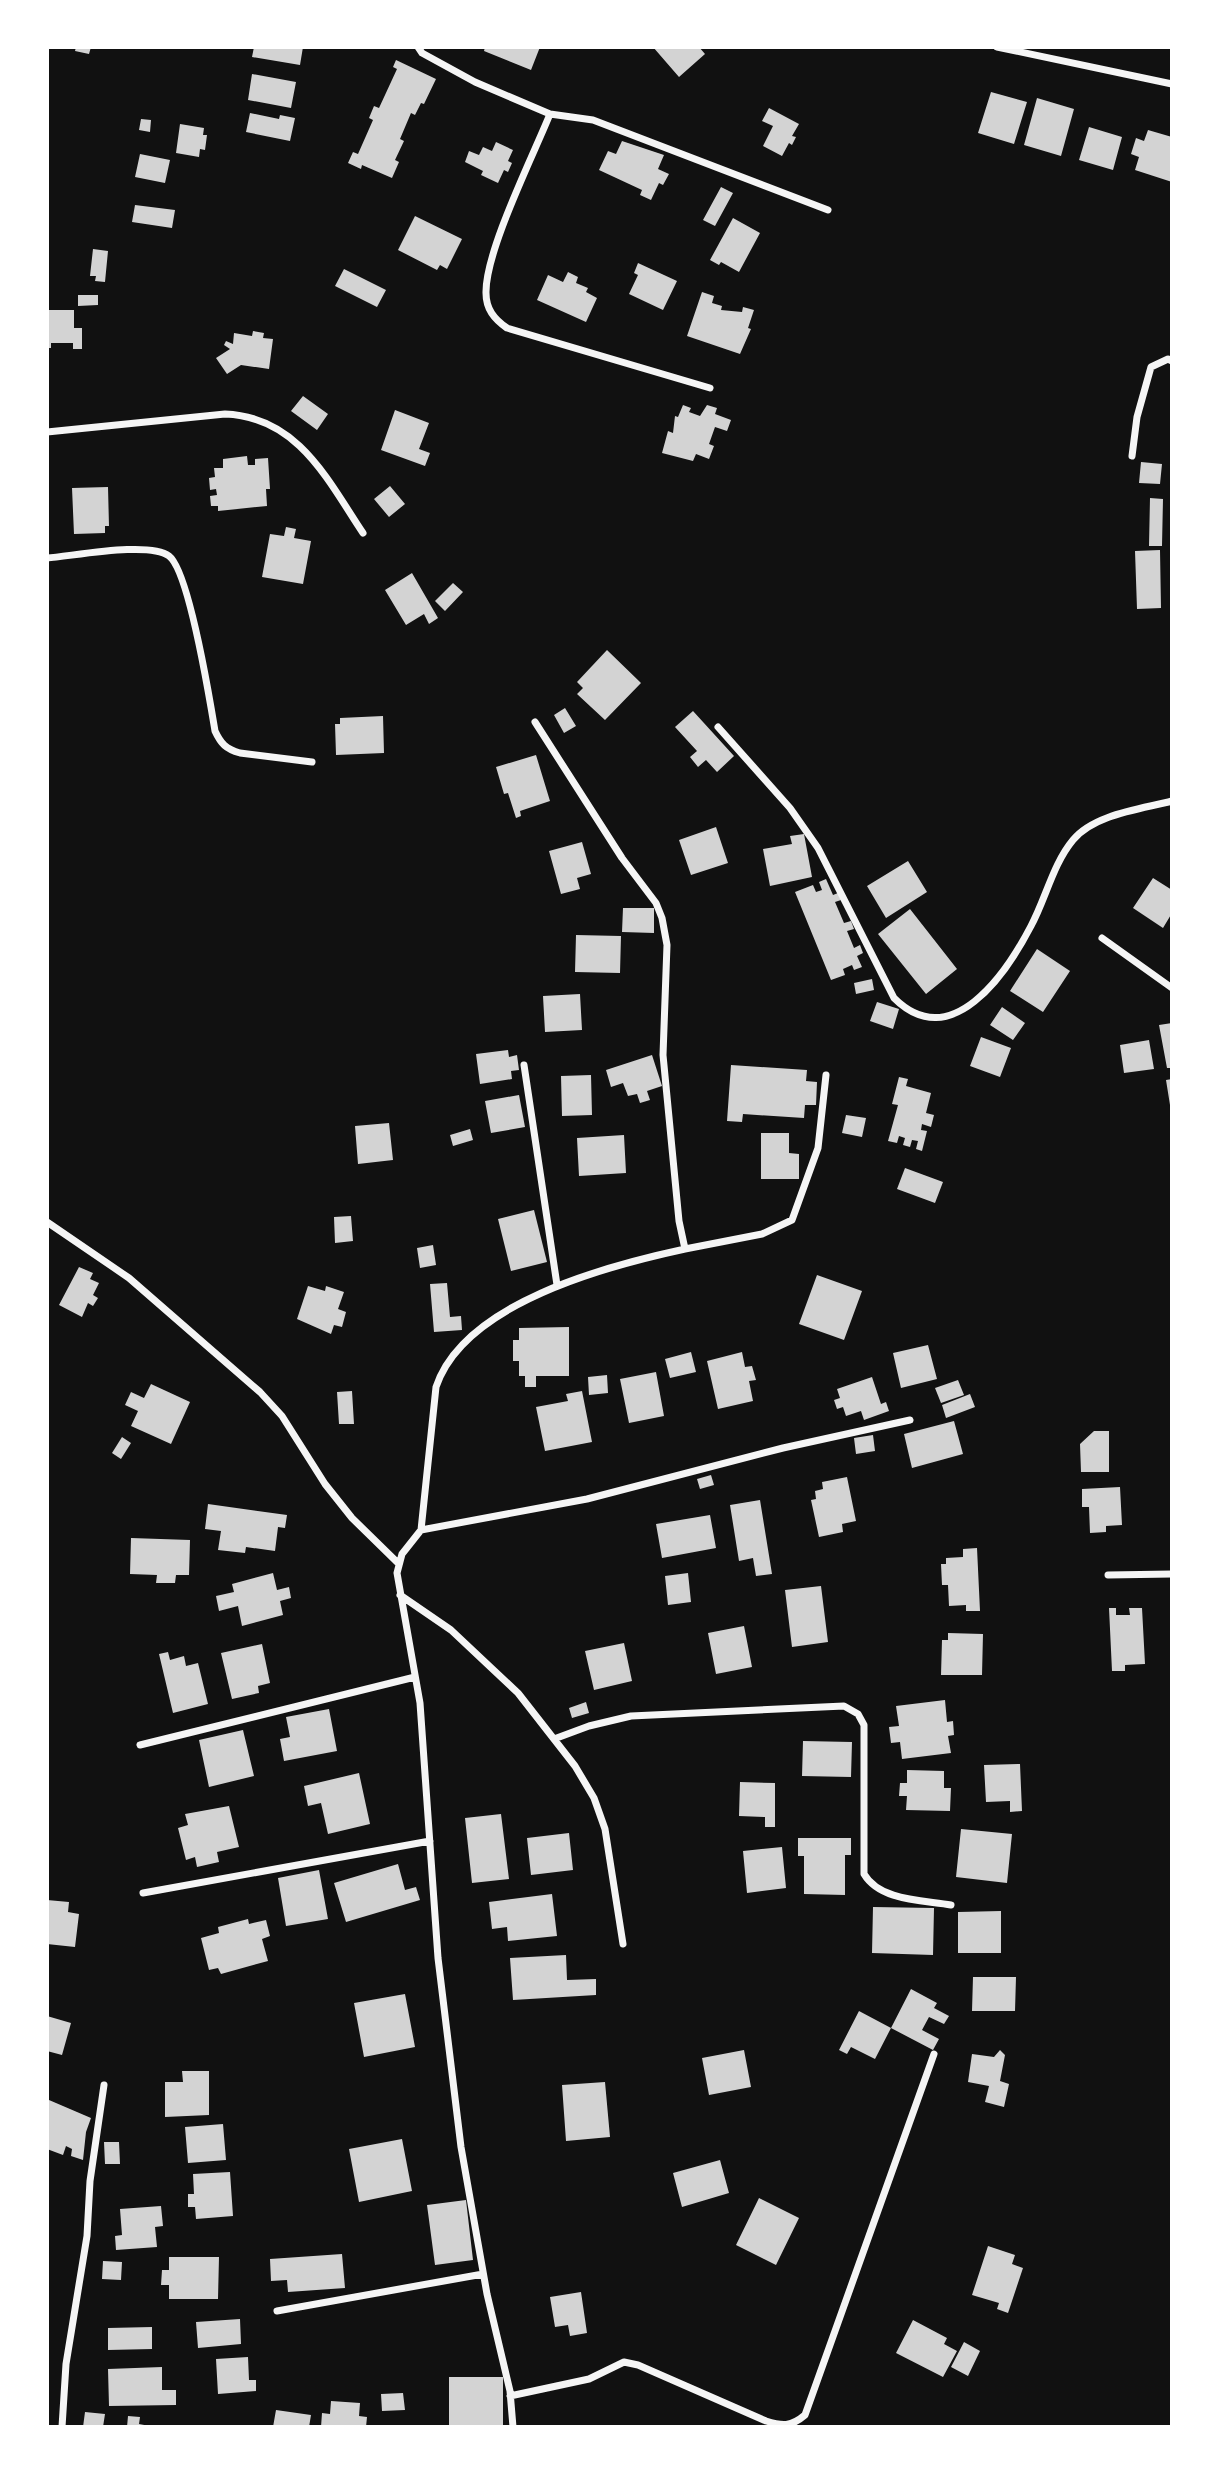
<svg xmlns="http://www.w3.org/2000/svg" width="1219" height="2474" font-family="Inter,sans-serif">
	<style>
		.building { fill: #d3d3d3 }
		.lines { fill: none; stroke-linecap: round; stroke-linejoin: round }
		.minor { stroke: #f5f5f5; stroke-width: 7 }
	</style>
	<rect width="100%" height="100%" fill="#111"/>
	<path class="building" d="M76 47H91L89 54 75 51Z
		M254 47H303L300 65 252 57Z
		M485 47H540L531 70 484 51Z
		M653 47H699L705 54 679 77Z
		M396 60 436 79 424 104 421 103 415 115 411 113 400 139 404 141 395 160 399 162 392 178 362 165 361 169 348 163 353 152 358 154 373 120 369 118 374 106 379 108 397 69 393 67Z
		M252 74 296 82 291 108 248 100Z
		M991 92 1027 102 1014 144 978 133Z
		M1037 98 1074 109 1061 156 1024 145Z
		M769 108 799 124 792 136 796 137 792 145 789 143 782 156 763 146 773 126 762 121Z
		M250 113 279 119 280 115 295 118 290 141 246 132Z
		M141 119 151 120 150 132 139 130Z
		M180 124 204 128 203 135H207L205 150 200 149 199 157 176 153Z
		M1089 127 1122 137 1113 170 1079 160Z
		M1148 130 1172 137V182L1135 170 1139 157 1131 154 1136 138 1144 141Z
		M622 141 664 155 658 169 669 174 663 185 659 183 651 200 640 195 642 190 599 170 608 151 616 154Z
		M496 142 513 150 508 161 512 163 508 172 504 170 498 183 481 175 483 171 465 162 469 151 479 155 483 147 492 151Z
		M140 154 170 160 165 183 135 177Z
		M721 187 733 193 715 226 703 220Z
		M135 205 175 210 172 228 132 222Z
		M415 216 462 239 447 269 440 265 437 270 398 250Z
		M733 218 760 233 739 272 721 262 719 265 710 260Z
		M93 249 108 251 105 282 95 281 96 276H90Z
		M638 263 677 281 663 310 629 294 638 275 634 273Z
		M344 269 386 290 377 307 335 286Z
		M568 272 578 277 576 283 588 288 586 292 597 298 586 322 537 300 548 275 563 282Z
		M702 292 714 296 712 303 722 306 721 310 742 312 743 307 754 310 748 328 751 329 740 354 687 336Z
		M78 295H98V305L78 306Z
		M47 310H74V328H82V349H73V343H51V348H47Z
		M253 331 264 333 263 338 273 339 269 369 241 365 227 374 216 358 230 349 224 345 226 341 233 344 234 333 252 336Z
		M303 396 328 414 317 430 291 411Z
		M683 405 691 408 689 412 700 416 707 405 717 408 715 414 731 420 727 431 715 427 709 444 714 446 709 459 696 454 693 461 662 453 668 431 673 433 675 416 678 417Z
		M395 410 429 423 419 449 430 453 425 466 381 450Z
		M247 456 248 465H255V459L268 458 270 489H266L267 506 218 511V506H211L210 496 217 495 216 489 210 490 209 478 215 477 214 468H223V459Z
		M1141 462 1162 464 1160 484 1139 483Z
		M390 486 405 504 389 517 374 499Z
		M108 487 109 526H105V533L74 534 72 488Z
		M1150 498 1163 499 1162 546H1149Z
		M286 527 296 529 294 538 311 541 303 584 262 577 270 534 284 536Z
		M1160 550 1161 608 1137 609 1135 551Z
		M412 573 438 618 429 624 424 614 406 625 385 590Z
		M453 583 463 592 445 611 435 601Z
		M607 650 641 683 605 720 577 694 583 688 577 682Z
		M565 708 576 726 564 733 554 715Z
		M693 711 734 756 717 772 706 760 698 767 690 757 697 751 675 727Z
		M383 716 384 753 336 755 335 724H340V718Z
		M536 755 550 801 520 811 521 816 516 818 508 793 504 794 496 767Z
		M716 827 728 863 691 875 679 840Z
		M804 834 812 877 770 886 763 849 792 844 790 836Z
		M582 842 591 874 577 878 580 889 561 894 549 851Z
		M908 861 927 892 886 918 867 886Z
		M1153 878 1172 890V913L1163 928 1133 908Z
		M826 879 833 895 838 893 841 900 835 902 844 923 851 921 854 929 847 931 854 948 860 945 863 953 857 956 862 967 854 970 852 965 843 969 845 975 831 980 795 892 813 885 816 892 822 890 819 882Z
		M623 908H654V933L622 932Z
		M910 909 957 969 926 994 878 934Z
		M576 935 621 936 620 973 575 972Z
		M1037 949 1070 971 1043 1012 1010 991Z
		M872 979 874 990 856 994 854 983Z
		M580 994 582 1030 545 1032 543 996Z
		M877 1002 899 1009 893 1029 870 1021Z
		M1002 1007 1025 1023 1013 1040 990 1025Z
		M1172 1023V1068H1167L1159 1025Z
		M981 1037 1011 1048 1000 1077 970 1066Z
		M1149 1040 1154 1069 1124 1073 1120 1045Z
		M508 1050 509 1057 517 1055 519 1070 511 1071 512 1079 480 1084 476 1054Z
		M652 1055 662 1086 647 1091 650 1100 640 1103 637 1094 628 1096 623 1083 611 1087 606 1070Z
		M731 1065 807 1070 806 1081 817 1082 816 1105H805L804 1118 743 1114 742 1122 727 1121Z
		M591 1075 592 1115 562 1116 561 1076Z
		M899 1077 908 1079 906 1086 931 1093 926 1113 934 1115 931 1127 922 1124 921 1130 927 1131 922 1151 916 1149 918 1141 912 1140 910 1147 903 1145 905 1138 899 1136 897 1143 888 1141 898 1105 892 1104Z
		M1172 1079V1105H1170L1166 1080Z
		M519 1095 525 1127 491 1133 485 1101Z
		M846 1115 866 1118 862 1137 842 1133Z
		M389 1123 393 1160 358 1164 355 1126Z
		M470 1129 473 1140 453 1146 450 1135Z
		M761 1133H789V1153L799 1154V1179H761Z
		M624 1135 626 1173 579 1176 577 1138Z
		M905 1168 943 1182 935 1203 897 1189Z
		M534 1210 547 1262 511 1271 498 1219Z
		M351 1216 353 1241 335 1243 334 1217Z
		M433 1245 436 1265 420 1268 417 1248Z
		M79 1267 93 1273 90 1279 99 1283 93 1295 98 1298 93 1306 88 1303 82 1317 59 1305Z
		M817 1275 862 1291 844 1340 799 1324Z
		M447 1283 450 1317 461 1316 462 1330 434 1332 430 1284Z
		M308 1286 325 1291 326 1286 344 1292 338 1309 346 1312 342 1327 334 1325 331 1334 297 1319Z
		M569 1327V1376H536V1387H525V1376H519V1361H513V1340H519V1328Z
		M928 1345 937 1379 901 1388 893 1353Z
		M691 1352 696 1372 670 1378 665 1359Z
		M742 1352 745 1367 752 1366 756 1380 749 1381 753 1401 718 1409 707 1361Z
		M656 1372 664 1416 629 1423 620 1379Z
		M607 1375 608 1393 589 1395 588 1377Z
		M872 1377 881 1404 886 1402 889 1411 864 1420 861 1411 846 1416 843 1407 837 1409 834 1400 840 1398 837 1389Z
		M958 1380 964 1395 941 1403 935 1388Z
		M151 1384 190 1402 171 1444 131 1426 138 1411 125 1405 131 1392 144 1398Z
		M352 1391 354 1424H339L337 1392Z
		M582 1391 592 1442 545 1451 536 1407 568 1401 566 1394Z
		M970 1394 975 1407 946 1418 942 1405Z
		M954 1421 963 1454 912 1468 904 1434Z
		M1094 1431H1109V1472H1081L1080 1444Z
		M873 1435 875 1451 856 1454 854 1438Z
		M122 1437 131 1443 121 1459 112 1453Z
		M711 1475 714 1485 700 1489 697 1479Z
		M847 1477 856 1521 842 1524 843 1532 819 1537 811 1500 816 1499 815 1491 823 1489 822 1482Z
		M1120 1487 1122 1525 1106 1526V1532L1090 1533 1089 1507H1082V1489Z
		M760 1500 772 1574 756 1576 753 1558 739 1561 730 1505Z
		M208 1504 287 1515 285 1528 278 1527 275 1551 246 1547 245 1553 218 1550 221 1531 205 1529Z
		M710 1515 716 1548 662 1558 656 1524Z
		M131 1538 190 1540 189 1575H176L175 1583H156L157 1575 130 1574Z
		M977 1548 980 1611H966V1605L949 1606 948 1585H942L941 1564H946V1558L963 1557V1549Z
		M273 1573 277 1590 289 1587 291 1598 280 1601 283 1615 242 1626 238 1606 219 1611 216 1596 234 1592 232 1584Z
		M688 1573 691 1602 668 1605 665 1576Z
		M821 1586 828 1642 792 1647 785 1590Z
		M1109 1608H1116V1615H1130L1129 1608H1142L1145 1664 1125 1665V1671H1112Z
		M744 1626 752 1667 716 1674 708 1633Z
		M948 1633 983 1634 982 1675H941L942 1640H948Z
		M624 1643 632 1681 594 1690 585 1651Z
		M262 1644 270 1683 258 1686 259 1693 232 1699 221 1653Z
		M168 1652 170 1660 184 1656 186 1666 198 1663 208 1704 173 1713 159 1654Z
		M945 1700 947 1722 953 1721 954 1735 948 1736 951 1753 902 1759 900 1742 891 1743 889 1727 899 1726 896 1706Z
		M586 1702 589 1713 572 1718 569 1708Z
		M329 1709 337 1751 284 1761 280 1739 290 1737 286 1717Z
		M243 1730 254 1776 209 1787 199 1740Z
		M803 1741 852 1742 851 1777 802 1776Z
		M1020 1764 1022 1811 1010 1812V1801L986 1802 984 1765Z
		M907 1770 944 1771V1788H951L950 1811 906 1810 907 1796H899L900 1783H907Z
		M359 1773 370 1824 328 1834 321 1803 308 1806 304 1786Z
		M740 1782 775 1783V1827H765V1817L739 1816Z
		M229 1806 239 1847 217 1852 219 1862 197 1867 195 1857 186 1860 178 1828 188 1825 185 1814Z
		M501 1814 509 1879 472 1883 465 1818Z
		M961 1829 1012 1834 1007 1883 956 1877Z
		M569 1833 573 1870 531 1875 527 1838Z
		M798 1838H851V1855H845V1895L804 1894V1856H798Z
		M782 1847 786 1888 747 1893 743 1851Z
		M398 1864 405 1890 416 1887 420 1900 346 1922 334 1883Z
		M319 1870 328 1919 286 1926 278 1878Z
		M552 1894 557 1936 508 1941 507 1927 492 1929 489 1902Z
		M47 1900 69 1902 68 1912 79 1914 75 1947 47 1944Z
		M873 1907 934 1908 933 1955 872 1953Z
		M1001 1911V1953H958V1912Z
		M248 1919 249 1924 266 1920 270 1936 262 1939 268 1961 221 1974 218 1968 209 1970 201 1938 219 1933 218 1927Z
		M566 1955 567 1980 596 1979V1995L513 2000 510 1958Z
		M973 1977H1016L1015 2011H972Z
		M911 1989 937 2003 934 2008 949 2016 944 2024 929 2017 922 2030 939 2039 933 2050 891 2028 875 2059 851 2047 847 2054 839 2050 859 2011 891 2028Z
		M405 1994 415 2047 364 2057 354 2003Z
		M47 2016 71 2023 62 2055 47 2051Z
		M744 2050 751 2087 709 2095 702 2058Z
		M1000 2050 1005 2055 1000 2081 1009 2084 1004 2107 985 2102 989 2086 968 2082 972 2054 994 2057Z
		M182 2071H209V2115L165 2117V2082H183Z
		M605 2082 610 2137 566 2141 562 2085Z
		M49 2100 91 2118 86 2132 83 2160 71 2156 72 2149 66 2146 63 2155 47 2149Z
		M223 2124 226 2160 188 2163 185 2127Z
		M402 2139 412 2191 359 2202 349 2149Z
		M104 2142H119L120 2164H105Z
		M720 2160 729 2193 682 2207 673 2173Z
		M230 2172 233 2216 196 2219 195 2207H188V2194H194L193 2174Z
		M759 2198 799 2218 776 2265 736 2245Z
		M466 2200 473 2260 435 2265 427 2205Z
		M161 2206 163 2226 155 2227 157 2247 116 2250 115 2236 122 2235 120 2209Z
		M988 2246 1015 2255 1012 2264 1023 2268 1008 2313 997 2309 999 2303 972 2295Z
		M342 2254 345 2288 288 2292 287 2280 271 2281 270 2259Z
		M169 2257H219L218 2299H169V2285H161L162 2270H169Z
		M103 2261 122 2262 121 2280 102 2279Z
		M581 2292 587 2333 570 2336 568 2325 555 2327 550 2297Z
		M240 2319 241 2344 198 2348 196 2322Z
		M913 2320 947 2338 944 2344 957 2351 943 2377 896 2353Z
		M152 2327V2349L108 2350V2328Z
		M964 2342 980 2351 968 2376 951 2367Z
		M248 2357 249 2380H256V2391L218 2394 216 2359Z
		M162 2367V2390H176V2405L109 2406 108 2369Z
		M449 2377H503V2427H449Z
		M403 2393 405 2410 382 2411 381 2394Z
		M331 2401 360 2403 359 2416 367 2417 366 2427H321L322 2413 330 2414Z
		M276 2410 311 2415 309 2427H273Z
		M85 2412 105 2414 103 2427H83Z
		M128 2416 140 2417 139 2424 155 2427H127Z"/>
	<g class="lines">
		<path class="minor" d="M418 47 422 53 475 82 550 114 593 120 828 210
			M997 47 1172 84
			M550 114C533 156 485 252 486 293 486 309 494 319 507 328L710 388
			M47 432 225 414C298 417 327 479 363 533
			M1132 456 1137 417 1151 367 1168 359 1172 361
			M47 558C74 556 149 541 169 556 189 571 210 701 215 731 221 744 226 749 240 753L312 762
			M718 727 790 808 818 848 894 998C951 1055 1006 974 1031 926 1046 898 1053 864 1073 840 1094 814 1142 809 1172 801
			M1102 938 1172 988
			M524 1065 557 1285
			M47 1222 129 1278 260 1392 282 1416 325 1484 352 1518 399 1564
			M685 1249 762 1234 792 1220 818 1148 826 1075
			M421 1530 587 1499 783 1448 910 1420
			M1108 1575 1172 1574
			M400 1595 451 1630 518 1693 575 1766 594 1798 605 1829 623 1944
			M554 1739 589 1726 631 1716 844 1706 858 1714 864 1725V1874C880 1901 922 1900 951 1905
			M140 1745 415 1677
			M143 1893 430 1841
			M277 2311 483 2274
			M510 2396 589 2379 624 2362 638 2365 766 2421C782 2426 791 2427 805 2415L934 2054
			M62 2427 66 2364 87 2236 90 2181 104 2085
			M513 2427 510 2391 487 2294 461 2147 438 1958 420 1703 397 1573 402 1554 421 1530 436 1387C464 1303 606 1266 685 1249L679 1221 663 1055 667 945 662 918 656 903 622 858 535 722"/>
	</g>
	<rect width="1219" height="2474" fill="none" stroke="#ffffff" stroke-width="98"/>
</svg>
